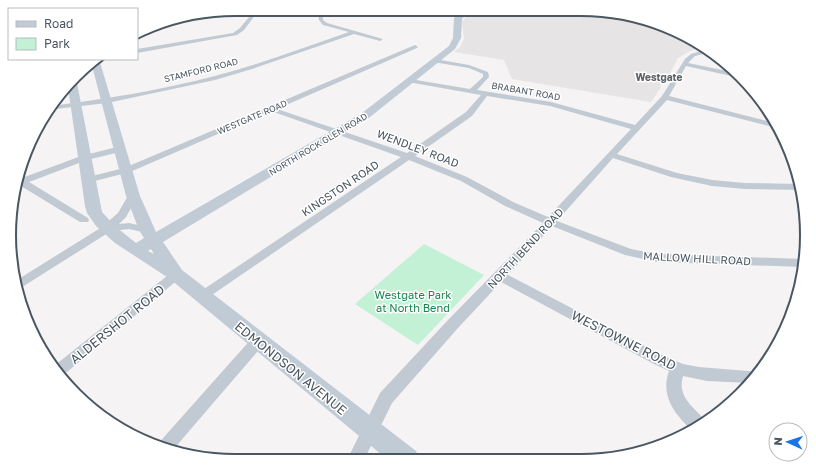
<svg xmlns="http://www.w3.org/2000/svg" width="816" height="470" font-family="'Golos Text',sans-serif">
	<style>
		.education { fill: #e6e4e5 }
		.green { fill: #c3f1d5 }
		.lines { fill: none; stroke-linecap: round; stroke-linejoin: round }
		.street { fill: #c1cad2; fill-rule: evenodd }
		.secondary { fill: #c1cbd6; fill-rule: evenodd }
		.labels { text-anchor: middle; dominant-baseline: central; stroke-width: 3; stroke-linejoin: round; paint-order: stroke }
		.far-street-label { font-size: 9px; fill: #4a5661; stroke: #fff }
		.far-neighbourhood-label { font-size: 10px; font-weight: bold; fill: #5f6368; stroke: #fff }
		.street-label { font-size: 11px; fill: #4a5661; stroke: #fff }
		.park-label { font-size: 11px; fill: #17864f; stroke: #fff }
		.near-street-label { font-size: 13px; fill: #4a5661; stroke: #fff }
		.rim { fill: none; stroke: #4a5661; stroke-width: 2 }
	</style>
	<rect width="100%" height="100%" fill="#f5f3f3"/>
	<path class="education" d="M475 9 596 10 654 21 684 36 687 43 699 49 690 51 678 58 665 83H662L660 86 661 87 651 102 512 79 504 60 454 52 460 47 464 39 462 22 464 19Z"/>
	<path class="green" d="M424 244 484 275 418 345 355 304Z"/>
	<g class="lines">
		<path class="street" d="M246 9H262L259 10 244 30 237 35 137 53V49L233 33 240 28 254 11 188 17Z
			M318 9H322L323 20 327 23 383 39 380 41 354 34 252 69 215 80 107 103 47 110 51 106C106 99 162 90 215 76 261 64 305 47 349 32L323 25 319 20Z
			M688 38 706 47 711 52 695 56 688 63 732 72 736 77 686 66 669 96 775 123 777 128 667 100 617 154 677 173 712 180 745 183 800 184 802 190 745 189 712 186 671 177 613 158 557 221 631 249 657 254 803 259V267L657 262 625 255 552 226 508 275 664 356 683 364 699 367 760 372 750 383 707 381 683 376C677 398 694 407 706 421L693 431C675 415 660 396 669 371L654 364 501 282 458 328 392 403 364 460H347L380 393 448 320 543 223 505 206 461 181 409 160 206 299 202 301 198 299 196 296 198 293 401 157 271 111 130 172 87 183 82 180 84 178 124 168 415 45 418 47 417 48 277 109 407 153 466 112 481 95 408 82 407 81 410 79 470 89 483 77V74L469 68 433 62V60L435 59 469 65 488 72 489 77 477 90 551 102 635 125 662 96 685 59 691 54 704 50 690 44 686 39ZM487 96 550 106 631 129 548 217 513 202 467 177 415 156 472 116Z
			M121 146 124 147 125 149 124 151 87 160 29 182 88 218 89 220 88 222H80L21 186 16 187 17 178H22L81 156Z
			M133 193 138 196 126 217 119 224 129 223 151 228 152 230 151 232 147 233 129 229 111 231 19 289 17 280 102 227 118 213 129 194Z
			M176 271 180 272 182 275 180 278 61 377 54 366 172 272Z
			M258 335 263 337 265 341 263 345 172 451 156 446 253 337Z"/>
		<path class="secondary" d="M464 9H471L462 19 461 38 455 49 370 117 163 242 182 270 416 451 420 460H388L170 279 115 243 96 226 87 213 85 206 68 87 74 81 77 83 102 212 116 227 136 243 144 238 139 230 126 196 91 62 94 59H99L140 196 156 232 362 113 449 46 453 38 454 18ZM151 249 154 254 148 251Z"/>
	</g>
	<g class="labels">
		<g class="far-street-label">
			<text transform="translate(201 70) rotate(-14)">STAMFORD ROAD</text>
			<text transform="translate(526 91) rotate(10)">BRABANT ROAD</text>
			<text transform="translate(252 117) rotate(-23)">WESTGATE ROAD</text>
			<text transform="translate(318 144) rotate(-31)">NORTH ROCK GLEN ROAD</text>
		</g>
		<g class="far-neighbourhood-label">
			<text x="659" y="77">Westgate</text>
		</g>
		<g class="street-label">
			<text transform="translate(418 148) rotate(21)">WENDLEY ROAD</text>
			<text transform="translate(340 188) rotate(-34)">KINGSTON ROAD</text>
			<text transform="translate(525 248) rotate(-47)">NORTH BEND ROAD</text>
			<text transform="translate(697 258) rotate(3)">MALLOW HILL ROAD</text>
		</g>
		<g class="park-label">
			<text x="413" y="294">Westgate Park<tspan x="413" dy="13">at North Bend</tspan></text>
		</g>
		<g class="near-street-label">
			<text transform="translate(117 324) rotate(-39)">ALDERSHOT ROAD</text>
			<text transform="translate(624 340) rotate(27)">WESTOWNE ROAD</text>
			<text transform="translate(291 368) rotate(39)">EDMONDSON AVENUE</text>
		</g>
	</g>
	<path d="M0 0H816V470H0ZM235 16H581A219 219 0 0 1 800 235V235A219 219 0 0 1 581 454H235A219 219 0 0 1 16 235V235A219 219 0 0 1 235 16Z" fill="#fff" fill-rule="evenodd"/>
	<path class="rim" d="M235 16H581A219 219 0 0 1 800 235V235A219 219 0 0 1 581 454H235A219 219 0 0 1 16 235V235A219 219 0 0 1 235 16Z"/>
	<rect x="8" y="8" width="130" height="52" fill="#ffffff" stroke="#b7bbc0"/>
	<rect x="16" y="21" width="20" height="6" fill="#c1cbd6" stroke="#b7bbc0"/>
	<text x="44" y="28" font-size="12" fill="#4a5661">Road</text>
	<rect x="16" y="38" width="20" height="12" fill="#c3f1d5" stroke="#b7bbc0"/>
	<text x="44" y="48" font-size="12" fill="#4a5661">Park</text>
	<g transform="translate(788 442) rotate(273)"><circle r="19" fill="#ffffff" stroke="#b7bbc0"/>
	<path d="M0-3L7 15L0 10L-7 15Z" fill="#1a73e8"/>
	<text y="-6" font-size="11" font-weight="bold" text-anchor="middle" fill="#4a5661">N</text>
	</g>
</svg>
